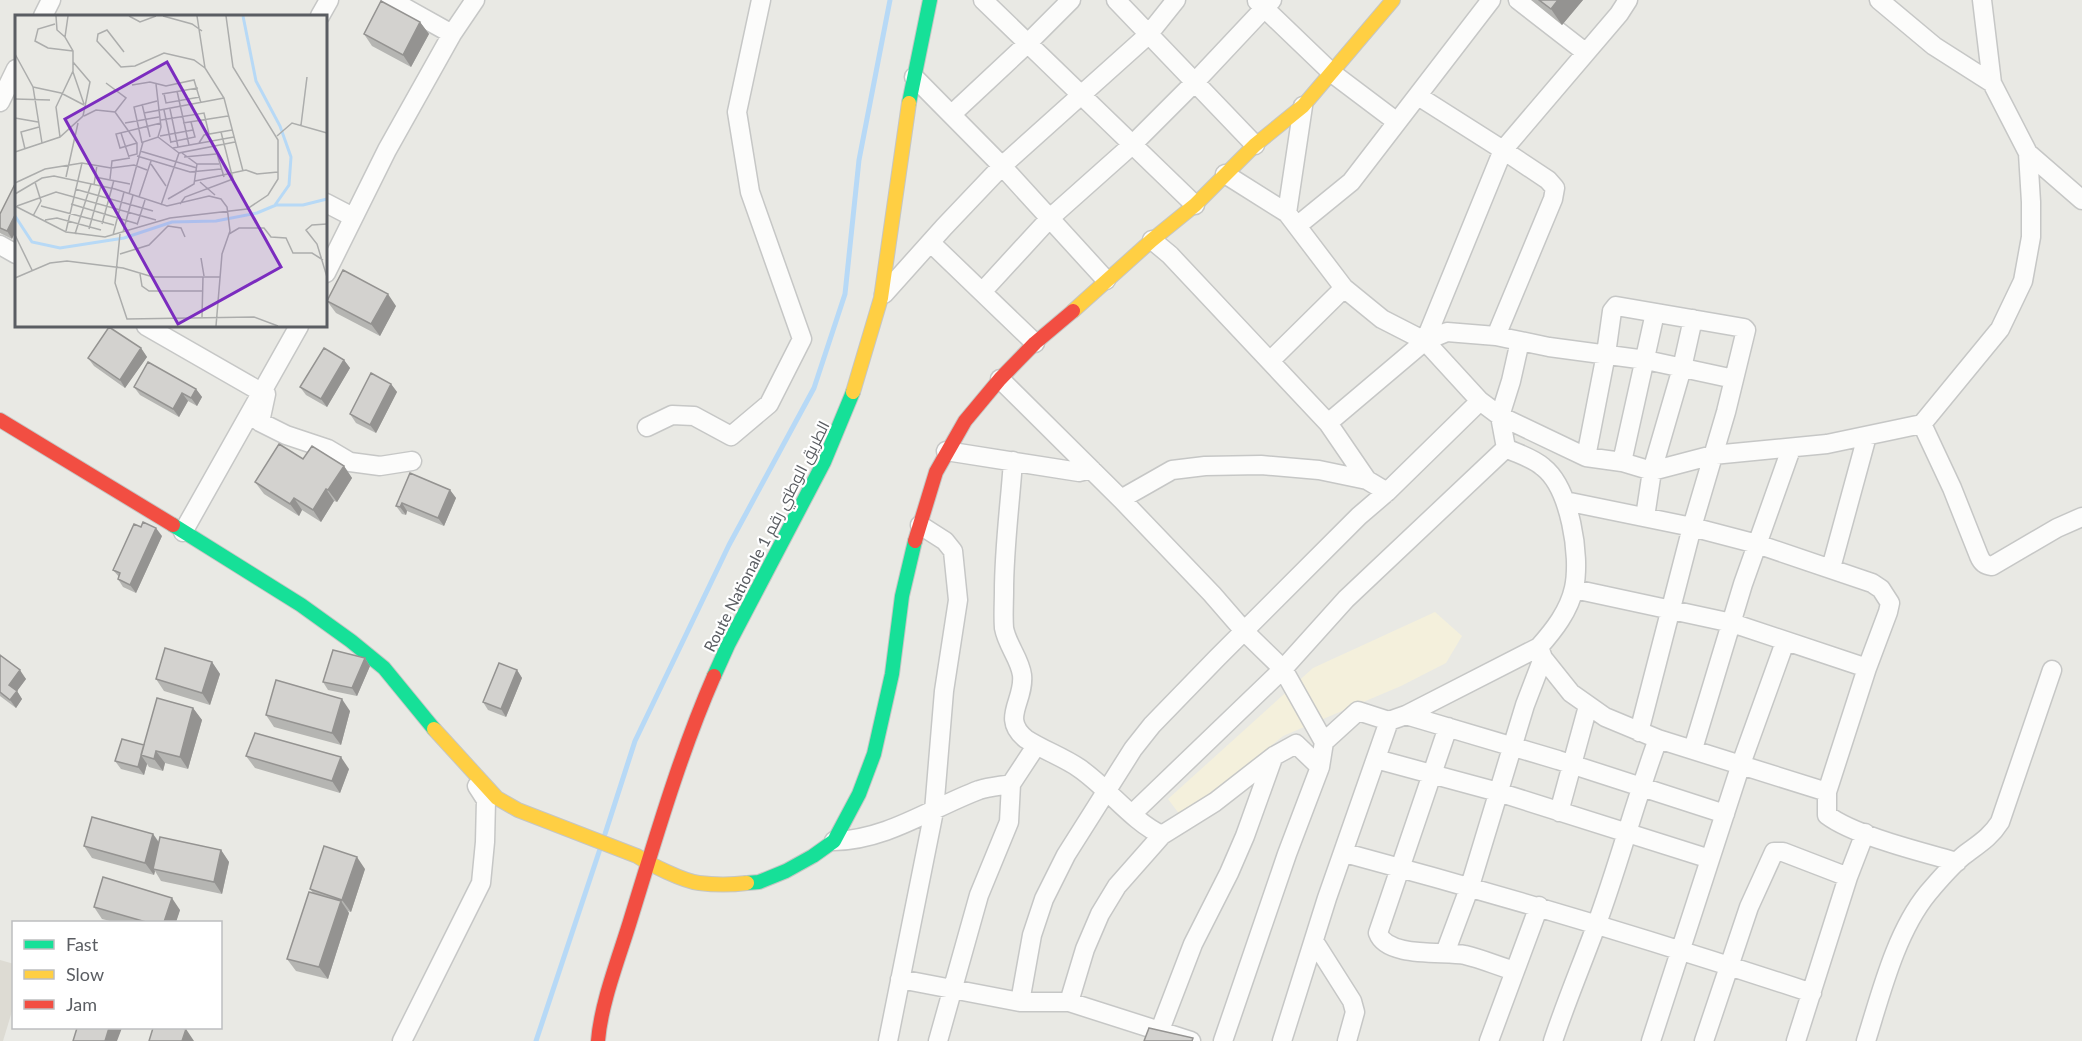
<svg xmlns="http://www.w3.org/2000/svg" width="2082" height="1041" font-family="Lato,Cairo,sans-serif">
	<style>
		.commercial { fill: #f4f0dc }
		.education { fill: #dddbd3 }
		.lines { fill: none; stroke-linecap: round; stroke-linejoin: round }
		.stream { stroke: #b7d9f6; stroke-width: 5 }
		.street-casing { stroke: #c6c7c6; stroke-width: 21 }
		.fast-casing { stroke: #c5c6c4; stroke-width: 16 }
		.slow-casing { stroke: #c5c6c4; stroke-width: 16 }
		.jam-casing { stroke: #c5c6c4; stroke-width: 16 }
		.street { stroke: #fcfcfb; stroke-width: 18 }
		.fast { stroke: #16e098; stroke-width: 14 }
		.slow { stroke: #ffcf43; stroke-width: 14 }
		.jam { stroke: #f24e42; stroke-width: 14 }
		.wall { fill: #b5b5b2 }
		.shaded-wall { fill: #949391 }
		.building { fill: #d3d2cf; stroke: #949391; stroke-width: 1.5 }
		.labels { text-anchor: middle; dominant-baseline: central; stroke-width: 4.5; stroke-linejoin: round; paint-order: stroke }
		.street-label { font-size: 16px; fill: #5a5d62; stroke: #fff }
		.inset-river { fill: none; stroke: #b7d9f6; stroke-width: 3 }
		.inset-road { fill: none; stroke: #acadac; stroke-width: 1.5 }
		.view { fill: #7b2cbf; fill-opacity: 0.15; stroke: #7b2cbf; stroke-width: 3 }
		.inset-edge { fill: none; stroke: #5a5d62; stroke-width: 3 }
	</style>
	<rect width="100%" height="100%" fill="#e9e9e4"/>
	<path class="commercial" d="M1435 612 1462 636 1446 663 1401 686 1283 736 1183 819 1168 799 1313 668Z"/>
	<path class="education" d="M0 960 14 964 13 1008 3 1041H0Z"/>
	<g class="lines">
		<path class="stream" d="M605 834 635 741 729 545 814 388 845 294 859 160 890 0
			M536 1041 600 849"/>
		<defs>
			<path id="street" d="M391 0 452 34
				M983 0 1195 205
				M1116 0 1255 145
				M1518 0 1585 52
				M1879 0 1934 46 1992 83
				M1982 0 1992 83 2028 153 2082 200
				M1257 1 1332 73 1397 122
				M43 16 51 0
				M320 16 329 0
				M914 77 1002 166 1106 280
				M1418 96 1503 150 1548 180 1555 188 1553 199 1496 336
				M0 102 16 69
				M952 114 1028 43 1071 0
				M326 203 353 217
				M1287 213 1303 106
				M1297 226 1351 182 1491 0
				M1152 240 1170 255 1328 423 1367 480 1387 492
				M931 243 1035 343
				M0 245 16 254
				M326 273 387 150 452 34 475 0
				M982 292 1050 218 1132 145 1194 83 1272 0
				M884 294 944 227 1002 166 1148 35 1176 0
				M146 326 261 392
				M1425 341 1503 150 1619 14 1628 0
				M1520 341 1511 381 1500 416 1586 457 1622 462 1652 471 1713 455 1827 444 1922 424 2000 329 2023 281 2031 237V202L2028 153
				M1271 360 1344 288
				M1000 379 1121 499 1212 594 1245 632 1283 669 1324 742
				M266 394 260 422 286 435 328 449 350 462 380 466 412 461
				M1328 423 1425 341 1447 332 1496 336 1549 347 1646 360 1734 379
				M1922 424 1952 488 1979 556C1982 563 1985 565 1992 566L2057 528 2082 517
				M647 427 672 415 694 416 731 436 769 404 802 339 750 192 737 112 761 0
				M946 451 1079 472 1091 469
				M1586 457 1606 354 1612 311 1616 306 1744 328 1746 330 1726 412 1692 527 1639 732
				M1013 461C1010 505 1004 548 1004 591 1004 603 1003 615 1004 628 1007 645 1020 659 1022 675 1025 701 1000 718 1026 739 1043 750 1063 757 1079 768 1107 787 1134 823 1162 835
				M1622 462 1655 313
				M1121 499 1172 470 1205 466 1261 465 1319 470 1367 480
				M1565 501 1692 527 1757 544 1872 583 1881 589 1890 603 1888 612 1867 668 1827 792V815C1855 836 1922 852 1957 862
				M1645 517 1652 471 1682 368 1693 319
				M183 532 299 326
				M1831 568 1867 436
				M1574 589 1732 623 1867 668
				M1539 647 1543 658 1571 693 1605 717 1658 739 1827 792
				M1406 715 1558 760 1725 814
				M1448 727 1378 933C1387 958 1443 951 1465 955 1482 959 1498 966 1515 971
				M1693 749 1743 584 1791 449
				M1376 759 1498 792 1710 859
				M1559 812 1588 706
				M1132 814 1283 669 1346 599 1506 448
				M834 841C887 840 931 808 979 790 989 787 1000 786 1011 784
				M1345 853C1502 895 1658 942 1812 993
				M1314 941 1352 1001 1355 1012 1347 1041
				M1445 953 1470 886 1525 705 1543 658
				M900 979 1020 1002H1069L1191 1041
				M1020 1002 1032 935 1044 899 1066 855 1133 749 1152 725 1217 658 1359 516 1387 492 1480 401
				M1069 1002 1085 949 1100 914 1117 886 1162 835 1215 802 1274 756 1296 744 1320 767
				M1160 1030 1193 944 1229 873 1245 836 1273 758
				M402 1041 481 883 485 842 486 800 477 786
				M888 1041 934 811 944 691 958 600 953 551 945 541 920 525
				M938 1041 979 895 1009 822 1011 784 1036 746
				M1223 1041 1287 854 1320 767 1324 742 1358 711 1389 721 1406 715 1539 647C1554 630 1569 611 1574 588 1581 556 1570 488 1543 467 1533 458 1518 454 1506 448L1500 416 1480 401 1425 341 1382 319 1344 288 1287 213 1225 174
				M1282 1041 1327 898 1389 721
				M1489 1041 1539 906
				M1553 1041C1566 1002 1582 964 1596 926 1619 864 1635 801 1658 739
				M1651 1041 1741 764 1785 642
				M1704 1041 1749 907 1774 852H1783L1848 877
				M1796 1041 1848 877 1865 833
				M1866 1041C1881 993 1896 932 1928 893 1939 880 1950 867 1963 856 1977 845 1990 838 2000 822L2052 670"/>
			<path id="fast" d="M909 103 930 0
				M173 525 301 605 351 641 384 668 434 729
				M714 676 728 645 824 462 853 392
				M747 883 759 882 786 871 813 856 834 841 859 794 874 754 892 674 902 596 915 541"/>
			<path id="slow" d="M1073 311 1152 240 1195 205 1255 145 1303 106 1393 0
				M853 392 881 298 909 103
				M434 729 497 798 518 810 637 856C651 865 683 881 699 883 715 885 731 885 747 883"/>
			<path id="jam" d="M0 420 173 525
				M915 541 936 472 965 421 1000 379 1035 343 1073 311
				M598 1041C601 1002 620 955 631 918 656 837 680 754 714 676"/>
		</defs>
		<use href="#street" class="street-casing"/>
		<use href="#fast" class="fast-casing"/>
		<use href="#slow" class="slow-casing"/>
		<use href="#jam" class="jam-casing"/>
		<use href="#street" class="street"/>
		<use href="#fast" class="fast"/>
		<use href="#slow" class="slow"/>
		<use href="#jam" class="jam"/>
	</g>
	<path class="wall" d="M1531 0H1583L1562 25Z
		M420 22 429 34 411 67 372 46 364 34Z
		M0 214 12 239 0 233Z
		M327 301 396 306 380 336 336 313Z
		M141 348 147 357 125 388 94 366 88 358Z
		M344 360 350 368 327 407 306 395 300 387Z
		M391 384 397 392 376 433 356 423 350 414Z
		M134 387 196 389 202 397 197 406 188 401 179 417 140 395Z
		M303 459 344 466 352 478 337 502 334 501 321 522 302 510 299 516 264 494 255 482Z
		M410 473 450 490 456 498 444 526 407 511 406 515 402 514 396 506Z
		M162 536 136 593 123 587 118 579 119 577 113 570Z
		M0 655 26 679 17 691 22 699 16 708 0 696Z
		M365 658 370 666 357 696 328 690 323 682Z
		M212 662 220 674 210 705 164 691 156 679Z
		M517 670 522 678 506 717 488 710 483 702Z
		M193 708 202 720 188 769 165 763 163 771 149 767 147 764 144 775 121 769 115 761 144 745Z
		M350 711 341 745 274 727 266 715Z
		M246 756 349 769 340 793 255 768Z
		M153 834 159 842 221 850 229 862 222 894 161 881 155 871 154 875 92 858 84 846Z
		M365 869 351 912 347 911 349 913 328 979 296 971 287 959 313 893 310 889Z
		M94 907 180 910 176 922H114L102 919Z"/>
	<path class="shaded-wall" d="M1558 0H1583L1562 25 1551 9Z
		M420 22 429 34 411 67 403 55Z
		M16 213V231L12 239 7 231Z
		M388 294 396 306 380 336 371 324Z
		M141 348 147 357 125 388 120 380Z
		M344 360 350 368 327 407 321 399Z
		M391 384 397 392 376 433 370 425Z
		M196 389 202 397 197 406 191 398Z
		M182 393 188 401 179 417 173 409Z
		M344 466 352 478 337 502 328 490Z
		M326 489 334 501 321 522 313 510Z
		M450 490 456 498 444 526 438 518Z
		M294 498 302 510 299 516 290 504Z
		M402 503 407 511 406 515 400 507Z
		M156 528 162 536 136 593 130 585Z
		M365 658 370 666 357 696 352 688Z
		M212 662 220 674 210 705 202 693Z
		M20 670 26 679 17 691 22 699 16 708 10 700 9 685Z
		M517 670 522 678 506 717 501 709Z
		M342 699 350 711 341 745 332 733Z
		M193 708 202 720 188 769 180 757Z
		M156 751 165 763 163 771 154 759Z
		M141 755 147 764 144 775 138 767Z
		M341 757 349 769 340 793 332 781Z
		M153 834 161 846 153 869 155 871 154 875 145 863Z
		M221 850 229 862 222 894 214 882Z
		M357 857 365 869 351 912 342 900Z
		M172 898 180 910 176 922H164Z
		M341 901 349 913 328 979 319 967Z
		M109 1028H122L117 1041H105Z
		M186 1029 194 1041H182Z"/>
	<path class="building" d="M1539 0H1558L1551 9Z
		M381 1 420 22 403 55 364 34Z
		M16 182V213L7 231 0 228V214Z
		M343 270 388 294 371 324 327 301Z
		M109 327 141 348 120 380 88 358Z
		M324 348 344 360 321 399 300 387Z
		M148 362 196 389 191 398 182 393 173 409 134 387Z
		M371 373 391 384 370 425 350 414Z
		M279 444 303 459 312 446 344 466 328 490 326 489 313 510 294 498 290 504 255 482Z
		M410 473 450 490 438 518 402 503 400 507 396 506Z
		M143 522 156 528 130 585 118 579 120 573 113 570 134 524 141 527Z
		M165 648 212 662 202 693 156 679Z
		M333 650 365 658 352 688 323 682Z
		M0 655 20 670 9 685 17 691 10 700 0 692Z
		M499 663 517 670 501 709 483 702Z
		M276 680 342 699 332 733 266 715Z
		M157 698 193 708 180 757 156 751 154 759 141 755Z
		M255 733 341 757 332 781 246 756Z
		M122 739 144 745 138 767 115 761Z
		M92 817 153 834 145 863 84 846Z
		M160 837 221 850 214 882 153 869Z
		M324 846 357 857 342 900 310 889Z
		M103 877 172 898 164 922H146L94 907Z
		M309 892 341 901 319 967 287 959Z
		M77 1028H109L105 1041H73Z
		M153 1028H182L186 1029 182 1041H149Z
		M1149 1028 1193 1038 1192 1041H1144Z"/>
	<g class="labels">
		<g class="street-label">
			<text transform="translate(766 536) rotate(-63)">Route Nationale الطريق الوطني رقم 1</text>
		</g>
	</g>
	<g transform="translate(15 15)">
		<rect width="312" height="312" fill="#e9e9e4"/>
		<path class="inset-river" d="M228 1 241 66 265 111 276 142 274 170 260 190M0 201 17 227 45 233 109 223 157 207 201 206 242 198 261 190H288L312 184"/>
		<path class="inset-road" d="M41 1 42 15 50 22M114 1 125 7 141 1M148 1 177 9 187 16M182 1 190 53 209 83 228 156M40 9 23 14 20 26 33 33 58 36M109 37 92 15 83 19 82 26 106 52 120 51 149 38 179 45 190 53M0 39 18 72 27 128M58 57 69 89M91 68 111 83 100 97M141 69 146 112 143 122M117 70 135 67 151 71 179 65 186 88M18 72 46 78 69 90M162 76 174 130M147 79 183 73M149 79 151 88 185 82M0 84 35 85M127 89 135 122M155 94 163 132M149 95 156 128M129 98 209 83M69 101 81 95 100 97 122 128V139L114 141M0 103 23 107M146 105 189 98 194 119M110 108 144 102M168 108 213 101M286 110 292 62M106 118 114 142M145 121 178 115M262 121 277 108 312 118M45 122 41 92 58 56V36L50 22 53 1M156 127 180 122 176 107M122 128 105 133 101 119 146 108M127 128 119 92 142 86M184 128 189 120 217 115M200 132 209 162M158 133 219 122M10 134 6 117 24 112M125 136 182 153M0 137 45 122 68 101 75 67 58 47M167 138 182 149H204M122 141 175 157 206 154M169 142 201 139M136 149 151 171M51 162 63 108M80 162 115 169M95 164 97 146 115 143M180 166 231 155 242 159 263 157M185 167 200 180M0 168 30 154 67 148 96 153 119 150 132 155M79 170 82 150M60 174 138 196M0 179 27 163 39 161 100 174 152 191 194 181 206 184 212 192 215 216 207 239 201 311M114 179 128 127 143 122 164 138M124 182 136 146M153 184 179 169 182 149M56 189 123 209M165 189 170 182 218 164 206 117M146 190 164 138 220 127M0 191 51 217 90 222 155 203 232 194 253 180 263 164V125L218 52 211 1M2 191 41 177 141 205M26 191 99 210M18 201 26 186 20 167M30 205 42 203 86 215M87 209 99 165M312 209 297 210 291 215 302 229 312 262M122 210 130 185M74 214 86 171M51 216 67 148M108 217 118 180M60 219 76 169M105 219 100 268 112 304 239 302 263 311M214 219 224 213H249L256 222 271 223 278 238H297L308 245M0 220 17 255M98 220 109 177M105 239 134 230 153 211 166 213 170 222M186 243 189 261M125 259 127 271 134 276H187M0 263 35 248 52 246 108 253 138 262H205M187 302 188 262"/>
		<path class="view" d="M152 47 266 252 163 309 50 104Z"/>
		<rect width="312" height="312" class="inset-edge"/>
	</g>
	<rect x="12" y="921" width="210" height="108" fill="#ffffff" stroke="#bdbec0" stroke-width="1.5"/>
	<rect x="24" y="940" width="30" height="9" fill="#16e098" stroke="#bdbec0" stroke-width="1.5"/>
	<text x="66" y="951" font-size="18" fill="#5a5d62">Fast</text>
	<rect x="24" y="970" width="30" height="9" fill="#ffcf43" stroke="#bdbec0" stroke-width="1.5"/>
	<text x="66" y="981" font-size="18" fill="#5a5d62">Slow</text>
	<rect x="24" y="1000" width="30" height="9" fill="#f24e42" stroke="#bdbec0" stroke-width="1.5"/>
	<text x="66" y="1011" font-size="18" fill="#5a5d62">Jam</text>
</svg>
